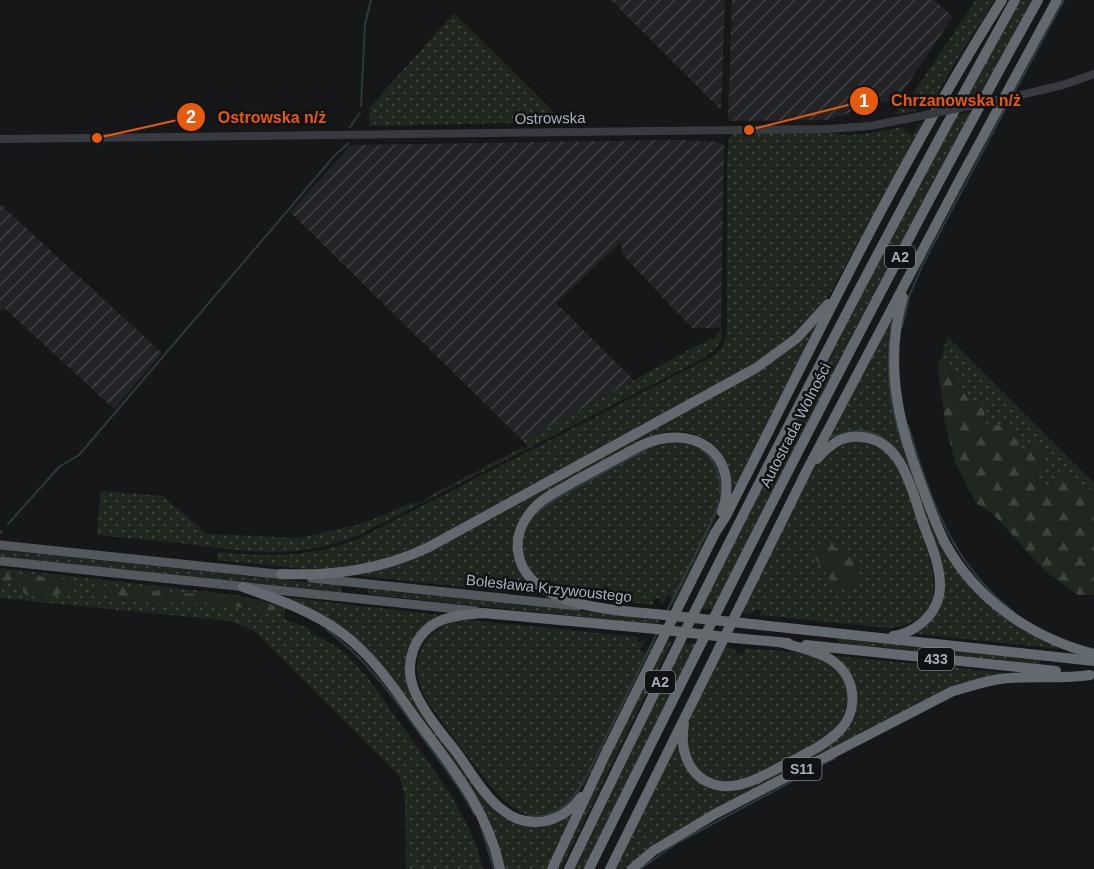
<svg xmlns="http://www.w3.org/2000/svg" width="1094" height="869" font-family="Arial,sans-serif">
	<style>
		.industrial { fill: url(#industrial-furrows) }
		.grass { fill: url(#grass-dots) }
		.forest { fill: url(#forest-firs) }
		.lines { fill: none; stroke-linecap: round; stroke-linejoin: round }
		.stream { stroke: #2b3a3e; stroke-width: 2 }
		.minor { stroke: #373a3e; stroke-width: 8 }
		.major { stroke: #53585d; stroke-width: 9 }
		.highway { stroke: #63696f; stroke-width: 10 }
		.minor-bridge { stroke: #373a3e; stroke-width: 8 }
		.highway-bridge { stroke: #63696f; stroke-width: 10 }
		.labels { text-anchor: middle; dominant-baseline: central; stroke-width: 5; stroke-linejoin: round; paint-order: stroke }
		.shield { fill: #111214; stroke: #7a8188; stroke-width: 1.5 }
		.shield-label { font-size: 14px; font-weight: bold; fill: #a7b1ba }
		.street-label { font-size: 15px; fill: #a7b1ba; stroke: #111214 }
		.leader { fill: none; stroke: #e8590c; stroke-width: 2 }
		.callout-dot { fill: #e8590c; stroke: #111214; stroke-width: 2 }
		.mark-label { font-size: 18px; text-anchor: middle; font-weight: bold; fill: #fff }
		.callout-label { font-size: 16px; text-anchor: middle; font-weight: bold; fill: #e8590c; stroke: #111214; stroke-width: 5; stroke-linejoin: round; paint-order: stroke }
	</style>
	<defs>
		<pattern id="industrial-furrows" width="10" height="10" patternUnits="userSpaceOnUse" patternTransform="scale(1.5)"><rect width="10" height="10" fill="#222326"/><path d="M-1 1l2-2M0 10L10 0M9 11l2-2" fill="none" stroke="#3f4143"/></pattern>
		<pattern id="grass-dots" width="8" height="8" patternUnits="userSpaceOnUse" patternTransform="scale(1.5)"><rect width="8" height="8" fill="#1f271e"/><path d="M2 2h.1M6 6h.1" fill="none" stroke="#3d443d" stroke-width="1.8" stroke-linecap="round"/></pattern>
		<pattern id="forest-firs" width="22" height="20" patternUnits="userSpaceOnUse" patternTransform="scale(1.5)"><rect width="22" height="20" fill="#1f271e"/><path d="M5 1l3.5 6h-7zM16 11l3.5 6h-7z" fill="#3d443d"/></pattern>
	</defs>
	<rect width="100%" height="100%" fill="#161719"/>
	<path class="industrial" d="M611 0H725L721 110Z
		M732 0H934L953 17 899 97 828 120 728 121Z
		M681 140 716 142 724 144 721 328H692L622 254 621 242 556 303 634 380 523 441 290 212 351 145Z
		M0 204 162 353 114 409 4 308 0 312Z"/>
	<path class="grass" d="M976 0H995L960 54 931 105 922 101 915 111 896 114 898 110 896 108 910 98Z
		M1020 0H1033L980 97 966 100Z
		M454 13 564 122 369 126 370 107Z
		M971 112 713 610 701 608 873 273 957 115Z
		M924 122 830 294 802 328 762 359 411 551 360 567 308 569 217 560 219 552C272 557 307 558 358 539L715 355 721 349 727 334V163L729 139 732 134 830 132C845 140 884 130 903 127L904 131 913 135 919 123Z
		M898 302 894 405 960 571 1061 649 918 634 917 632 943 595 894 449 837 436 826 442Z
		M818 321 735 488 732 487C730 469 724 455 710 443 672 412 624 450 589 470 576 477 553 486 542 496 534 503 520 542 514 554L523 576 539 595 353 575 378 570 757 370Z
		M721 328C728 348 700 360 685 368L369 530C306 562 247 552 180 543 153 540 125 538 97 535L101 491 163 496 207 534 300 538 361 524 412 503 422 502 431 495 521 448 526 449 528 446 523 441 696 346 715 338Z
		M947 336 1094 483V492L1088 490 1043 491 1034 477 1024 450 987 427 942 357Z
		M667 440 696 444 713 457 722 475 721 507 674 606 670 605 673 598 668 595 662 604 660 599 654 597 653 605 568 595 559 593 531 575 521 549 525 527 544 504 641 449Z
		M861 441C875 445 886 451 895 463 905 480 910 501 917 519 931 561 957 620 889 628L760 615 761 610H754L752 614 740 612 816 464C827 449 843 442 861 441Z
		M0 550 342 586V592L0 557Z
		M0 568 237 595 285 607 284 619 310 629V633C325 639 338 646 349 657 371 679 387 705 405 730 436 773 471 816 483 869H406L405 797 399 776 253 630 230 621 0 598Z
		M368 589 660 619 658 625 368 594Z
		M285 597 440 615 420 631 410 690 514 822 574 812 548 869H503L492 830 371 656Z
		M467 620 638 637V643L646 639 640 650 646 653 578 790C534 851 495 794 467 755 452 736 437 716 424 696 415 675 413 655 429 637 433 633 439 629 443 626 426 633 415 650 415 669 415 698 443 725 459 747 473 767 486 789 504 805 539 835 570 808 588 776L654 639 657 640C642 669 628 698 614 727 593 771 561 858 498 802 483 784 470 765 456 746 436 718 398 681 420 644 431 626 447 622 467 620Z
		M839 638 1040 659V664L838 643Z
		M666 641H672L561 869H555Z
		M684 643 696 644 584 869H575Z
		M724 647 734 648 736 653 743 656 745 648C769 651 799 650 822 660 834 665 841 674 846 686 849 693 848 697 847 704 842 733 813 745 789 757 769 767 749 781 726 782 708 783 691 766 687 749 681 724 712 670 724 647Z
		M837 656 1010 673 976 680 641 856 626 869H614L678 740 681 759 697 780 751 785 852 719 845 666Z"/>
	<path class="forest" d="M942 357 968 399 982 403 987 426 1006 424 1024 450 1038 446 1048 466 1034 477 1042 491 1060 471 1094 492V595H1078L1045 571 992 513 976 503 955 462 945 422 937 363Z
		M831 542 838 551 856 561 861 577C853 587 846 588 835 586L812 554Z
		M0 572 63 579 69 582 71 586C61 598 37 601 24 593L19 582 12 580 0 582Z
		M102 585 150 590 174 594 183 593C206 595 259 595 276 607L275 610H268L184 602 153 604 138 600 127 601 96 592Z"/>
	<g class="lines">
		<path class="stream" d="M1014 93 1064 0
			M361 106 365 24 371 0
			M350 127 360 113
			M892 322C885 364 889 406 903 446
			M902 327 910 294 923 264 1010 100
			M908 425C930 498 951 564 1014 612
			M830 437C836 436 842 433 849 432 868 428 885 437 898 451
			M701 449C715 461 722 476 720 494
			M538 512 557 498 647 449
			M8 524 59 467 79 455 335 155 349 143
			M0 533 2 531
			M667 611 710 525 719 503
			M327 630C368 660 395 700 425 741 442 765 461 788 474 814
			M528 816C557 820 574 799 587 775L657 633
			M480 824 494 869
			M640 869 677 843 835 758"/>
		<path class="minor" d="M1016 96 1063 85 1094 74
			M0 139 827 129 870 126 921 116"/>
		<path class="major" d="M0 545 286 575
			M0 561 476 611
			M311 578 578 606"/>
		<path class="highway" d="M903 297C886 356 895 410 915 467 924 492 933 519 945 543 976 600 1032 638 1094 654
			M817 459C829 445 842 435 861 437 902 440 911 488 922 520 930 543 944 571 939 596 934 617 914 633 893 636
			M281 574C333 576 381 570 429 547L756 368 797 338 828 304
			M243 587C277 599 312 611 342 633 373 656 394 688 416 719 451 766 488 810 500 869
			M664 615C620 610 525 609 518 551 516 534 524 518 536 506 547 495 562 489 575 481 597 469 618 458 640 446 692 421 742 453 722 512
			M742 623 1094 661
			M734 638 788 643
			M806 645 1056 671
			M684 724C679 752 690 782 722 786 745 788 766 774 786 764 803 755 822 747 837 733 860 712 857 676 830 659 816 651 798 647 783 643
			M581 797C567 817 542 828 518 819 490 808 473 775 457 753 442 734 425 714 415 692 403 665 413 632 442 620 455 615 469 614 483 613L656 629
			M552 869 605 755 715 533 726 516C814 342 898 165 1002 0
			M569 869C710 575 857 285 1015 0
			M589 869C733 577 880 285 1038 0
			M610 869 807 470 958 183 1057 0
			M632 869 653 851 715 814 951 692C971 686 990 679 1010 678 1037 676 1063 679 1090 675"/>
		<path class="minor-bridge" d="M921 116 1016 96"/>
		<path class="highway-bridge" d="M664 615 742 623
			M656 629 734 638"/>
	</g>
	<g class="labels">
		<g class="shield">
			<rect x="885" y="246" width="30" height="22" rx="4.5"/>
			<rect x="918" y="648" width="36" height="22" rx="4.5"/>
			<rect x="645" y="671" width="30" height="22" rx="4.5"/>
			<rect x="782.5" y="758" width="39" height="22" rx="4.5"/>
		</g>
		<g class="shield-label">
			<text x="900" y="257">A2</text>
			<text x="936" y="659">433</text>
			<text x="660" y="682">A2</text>
			<text x="802" y="769">S11</text>
		</g>
		<g class="street-label">
			<text transform="translate(550 118) rotate(-1)">Ostrowska</text>
			<text transform="translate(795 425) rotate(-63)">Autostrada Wolności</text>
			<text transform="translate(549 588) rotate(6)">Bolesława Krzywoustego</text>
		</g>
	</g>
	<path class="leader" d="M749 130L864 101M97 138L191 117"/>
	<g class="callout-dot">
		<circle cx="749" cy="130" r="6"/>
		<circle cx="97" cy="138" r="6"/>
		<circle cx="864" cy="101" r="15"/>
		<circle cx="191" cy="117" r="15"/>
	</g>
	<g class="mark-label">
		<text x="864" y="107">1</text>
		<text x="191" y="123">2</text>
	</g>
	<g class="callout-label">
		<text x="956" y="106">Chrzanowska n/ż</text>
		<text x="272" y="123">Ostrowska n/ż</text>
	</g>
</svg>
